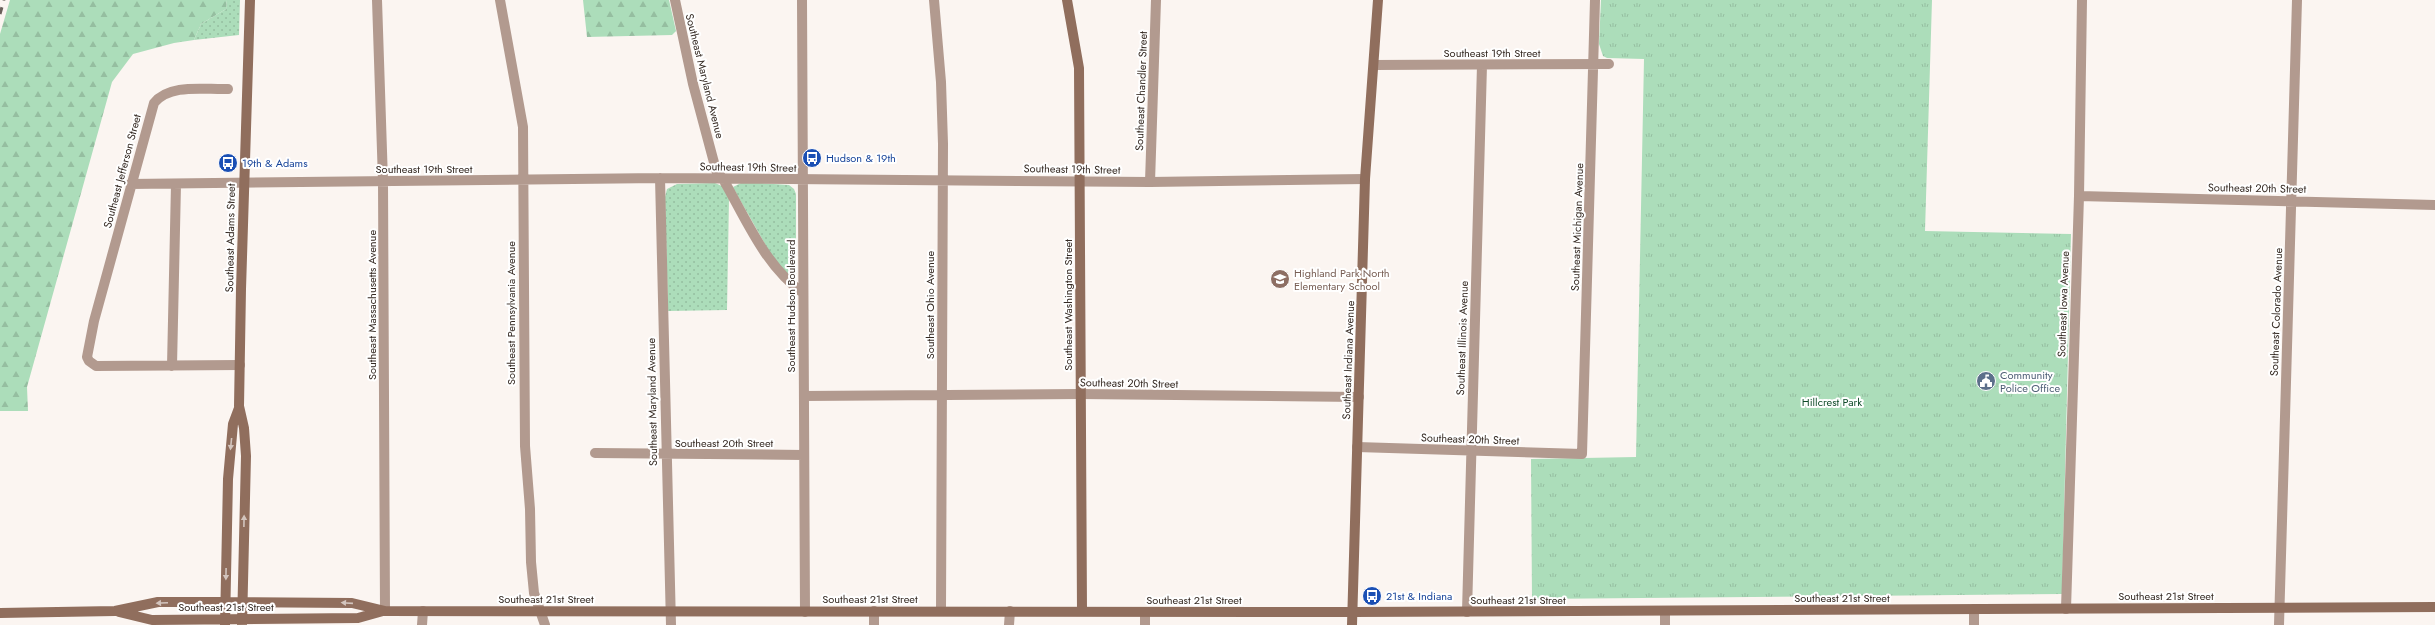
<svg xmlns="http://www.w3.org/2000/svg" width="2435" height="625" font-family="Jost,sans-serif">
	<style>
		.grass { fill: url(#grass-dots) }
		.forest { fill: url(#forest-firs) }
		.park { fill: url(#park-tufts) }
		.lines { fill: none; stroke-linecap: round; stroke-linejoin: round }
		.street { stroke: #b29a8f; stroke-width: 10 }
		.secondary { stroke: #906e5d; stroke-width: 10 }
		.rail { stroke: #6a605a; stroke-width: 3; stroke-dasharray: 7 7; stroke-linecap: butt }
		.oneway { fill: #d3c5be }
		.labels { text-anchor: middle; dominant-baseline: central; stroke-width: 4; stroke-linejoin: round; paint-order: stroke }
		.street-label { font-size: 11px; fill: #342922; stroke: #fff }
		.transit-label { font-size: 11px; fill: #164399; stroke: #fff; text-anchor: start }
		.education-label { font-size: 11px; fill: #785e54; stroke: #fff; text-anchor: start }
		.service-label { font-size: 11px; fill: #4e5e75; stroke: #fff; text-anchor: start }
		.park-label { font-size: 11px; fill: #0e4a28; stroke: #fff }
	</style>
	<defs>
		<pattern id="grass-dots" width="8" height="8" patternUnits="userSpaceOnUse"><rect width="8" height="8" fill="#acddba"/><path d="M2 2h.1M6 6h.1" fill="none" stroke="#95bea0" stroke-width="1.8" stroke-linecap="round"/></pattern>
		<pattern id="forest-firs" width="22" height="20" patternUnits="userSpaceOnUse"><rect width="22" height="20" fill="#acddba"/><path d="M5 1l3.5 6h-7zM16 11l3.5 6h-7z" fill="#95bea0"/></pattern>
		<pattern id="park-tufts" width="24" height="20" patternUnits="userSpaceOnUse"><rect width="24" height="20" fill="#acddba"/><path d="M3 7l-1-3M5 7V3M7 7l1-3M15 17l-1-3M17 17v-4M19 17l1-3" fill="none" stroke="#95bea0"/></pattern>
	</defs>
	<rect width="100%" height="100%" fill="#fbf5f1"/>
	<path class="grass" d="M227 0H240L239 35 194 40 201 24 226 9Z
		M743 182 789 185 794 189 796 194V280L793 282 770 253 735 191 733 187Z
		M715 183 722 186 729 199 727 310 668 311 665 197 667 189 677 184Z"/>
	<path class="forest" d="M10 0H227L226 9 201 24 194 40 174 43 133 54 112 82 27 387 28 411H0V34Z
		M583 0H669L676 31 672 35 587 37Z"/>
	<path class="park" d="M1601 0H1932L1925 231 2071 234 2062 594 1532 599 1531 459 1636 457 1644 59 1607 58 1603 56 1599 44Z"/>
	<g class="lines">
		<path class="street" d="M377 0 383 181 385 611
			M500 0 523 127 525 446 530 509 531 562 534 593 545 625
			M675 0 693 84 716 170 723 179C746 219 765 266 803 293
			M802 0 805 612
			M934 0 941 82 943 144 941 611
			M1374 65 1609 64
			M228 89C205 90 170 83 154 103L94 321 87 357 89 361 96 366 240 365
			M660 178 671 625
			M1150 182 1156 0
			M130 184 660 178 1150 182 1365 179
			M2079 196 2435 205
			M172 366 176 184
			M804 396 1080 394 1359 397
			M1357 447 1582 454 1595 0
			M595 453 804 455
			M2066 609 2079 196 2082 0
			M1665 611V625
			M1145 612V625
			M1467 612 1482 65
			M422 625 423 611
			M874 625V611
			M1009 625 1010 611
			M1974 625V609
			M2279 625 2297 0"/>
		<path class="secondary" d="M1067 0 1079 68 1082 611
			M119 612 152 620 358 618 383 611
			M0 613 115 611 158 602H225L352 603 385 611 1353 612 2435 607
			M225 625 228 479 233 424 239 408
			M242 625 246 456 244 428 239 406 241 289 250 0
			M1352 625 1365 179 1378 0"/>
		<path class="rail" d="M0 14 4 0"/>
	</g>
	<defs><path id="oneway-solid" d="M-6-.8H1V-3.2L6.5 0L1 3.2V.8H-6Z"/></defs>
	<g class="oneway">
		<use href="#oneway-solid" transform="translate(231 444) rotate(96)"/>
		<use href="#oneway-solid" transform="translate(244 521) rotate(-89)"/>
		<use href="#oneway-solid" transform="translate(226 574) rotate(91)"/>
		<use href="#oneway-solid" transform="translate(162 603) rotate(177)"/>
		<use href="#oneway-solid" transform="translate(347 603) rotate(-176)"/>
	</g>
	<defs>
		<symbol id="bus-disc" viewBox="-11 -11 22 22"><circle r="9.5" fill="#1a4fb4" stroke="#fff"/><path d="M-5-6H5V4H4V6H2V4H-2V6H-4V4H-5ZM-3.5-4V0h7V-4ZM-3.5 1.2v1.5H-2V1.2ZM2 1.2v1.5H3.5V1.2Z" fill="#fff"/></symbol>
		<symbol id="school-disc" viewBox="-11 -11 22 22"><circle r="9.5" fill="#8d6e63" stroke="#fff"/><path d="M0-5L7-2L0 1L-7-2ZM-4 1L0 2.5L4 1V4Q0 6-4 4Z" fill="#fff"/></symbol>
		<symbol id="civic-disc" viewBox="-11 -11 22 22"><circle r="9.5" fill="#5c6f8a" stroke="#fff"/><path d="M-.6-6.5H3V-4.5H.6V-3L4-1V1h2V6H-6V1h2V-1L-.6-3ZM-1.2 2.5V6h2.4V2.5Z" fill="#fff"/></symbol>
	</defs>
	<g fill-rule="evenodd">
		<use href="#bus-disc" x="801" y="147" width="22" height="22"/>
		<use href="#bus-disc" x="217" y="152" width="22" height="22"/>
		<use href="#school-disc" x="1269" y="268" width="22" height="22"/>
		<use href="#civic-disc" x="1975" y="370" width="22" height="22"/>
		<use href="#bus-disc" x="1361" y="585" width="22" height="22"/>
	</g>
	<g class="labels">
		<g class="street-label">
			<text x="1492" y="53">Southeast 19th Street</text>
			<text transform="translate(705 76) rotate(76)">Southeast Maryland Avenue</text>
			<text transform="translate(1141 91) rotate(-88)">Southeast Chandler Street</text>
			<text transform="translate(748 167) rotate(1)">Southeast 19th Street</text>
			<text x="424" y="169">Southeast 19th Street</text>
			<text transform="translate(1072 169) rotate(1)">Southeast 19th Street</text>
			<text transform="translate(122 171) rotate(-75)">Southeast Jefferson Street</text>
			<text transform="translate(2257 188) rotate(1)">Southeast 20th Street</text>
			<text transform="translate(1577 227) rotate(-88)">Southeast Michigan Avenue</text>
			<text transform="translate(230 238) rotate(-89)">Southeast Adams Street</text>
			<text transform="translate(2063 304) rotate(-88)">Southeast Iowa Avenue</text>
			<text transform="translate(372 305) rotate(-90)">Southeast Massachusetts Avenue</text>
			<text transform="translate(930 305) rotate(-90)">Southeast Ohio Avenue</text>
			<text transform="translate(1068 305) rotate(-90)">Southeast Washington Street</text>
			<text transform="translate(791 306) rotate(-90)">Southeast Hudson Boulevard</text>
			<text transform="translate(2276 312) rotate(-88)">Southeast Colorado Avenue</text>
			<text transform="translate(511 313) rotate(-90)">Southeast Pennsylvania Avenue</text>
			<text transform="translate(1462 338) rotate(-88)">Southeast Illinois Avenue</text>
			<text transform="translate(1348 360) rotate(-88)">Southeast Indiana Avenue</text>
			<text transform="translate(1129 383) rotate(1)">Southeast 20th Street</text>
			<text transform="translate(652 402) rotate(-91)">Southeast Maryland Avenue</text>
			<text transform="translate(1470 439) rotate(2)">Southeast 20th Street</text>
			<text x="724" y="443">Southeast 20th Street</text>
			<text x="2166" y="596">Southeast 21st Street</text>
			<text x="1842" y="598">Southeast 21st Street</text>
			<text x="546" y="599">Southeast 21st Street</text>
			<text x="870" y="599">Southeast 21st Street</text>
			<text x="1194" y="600">Southeast 21st Street</text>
			<text x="1518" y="600">Southeast 21st Street</text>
			<text x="226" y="607">Southeast 21st Street</text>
		</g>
		<g class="transit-label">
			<text x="826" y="158">Hudson &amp; 19th</text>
			<text x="242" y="163">19th &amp; Adams</text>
			<text x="1386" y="596">21st &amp; Indiana</text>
		</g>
		<g class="education-label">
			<text x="1294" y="273">Highland Park North<tspan x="1294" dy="13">Elementary School</tspan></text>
		</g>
		<g class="service-label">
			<text x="2000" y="375">Community<tspan x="2000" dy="13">Police Office</tspan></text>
		</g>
		<g class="park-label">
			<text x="1832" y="402">Hillcrest Park</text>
		</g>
	</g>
</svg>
